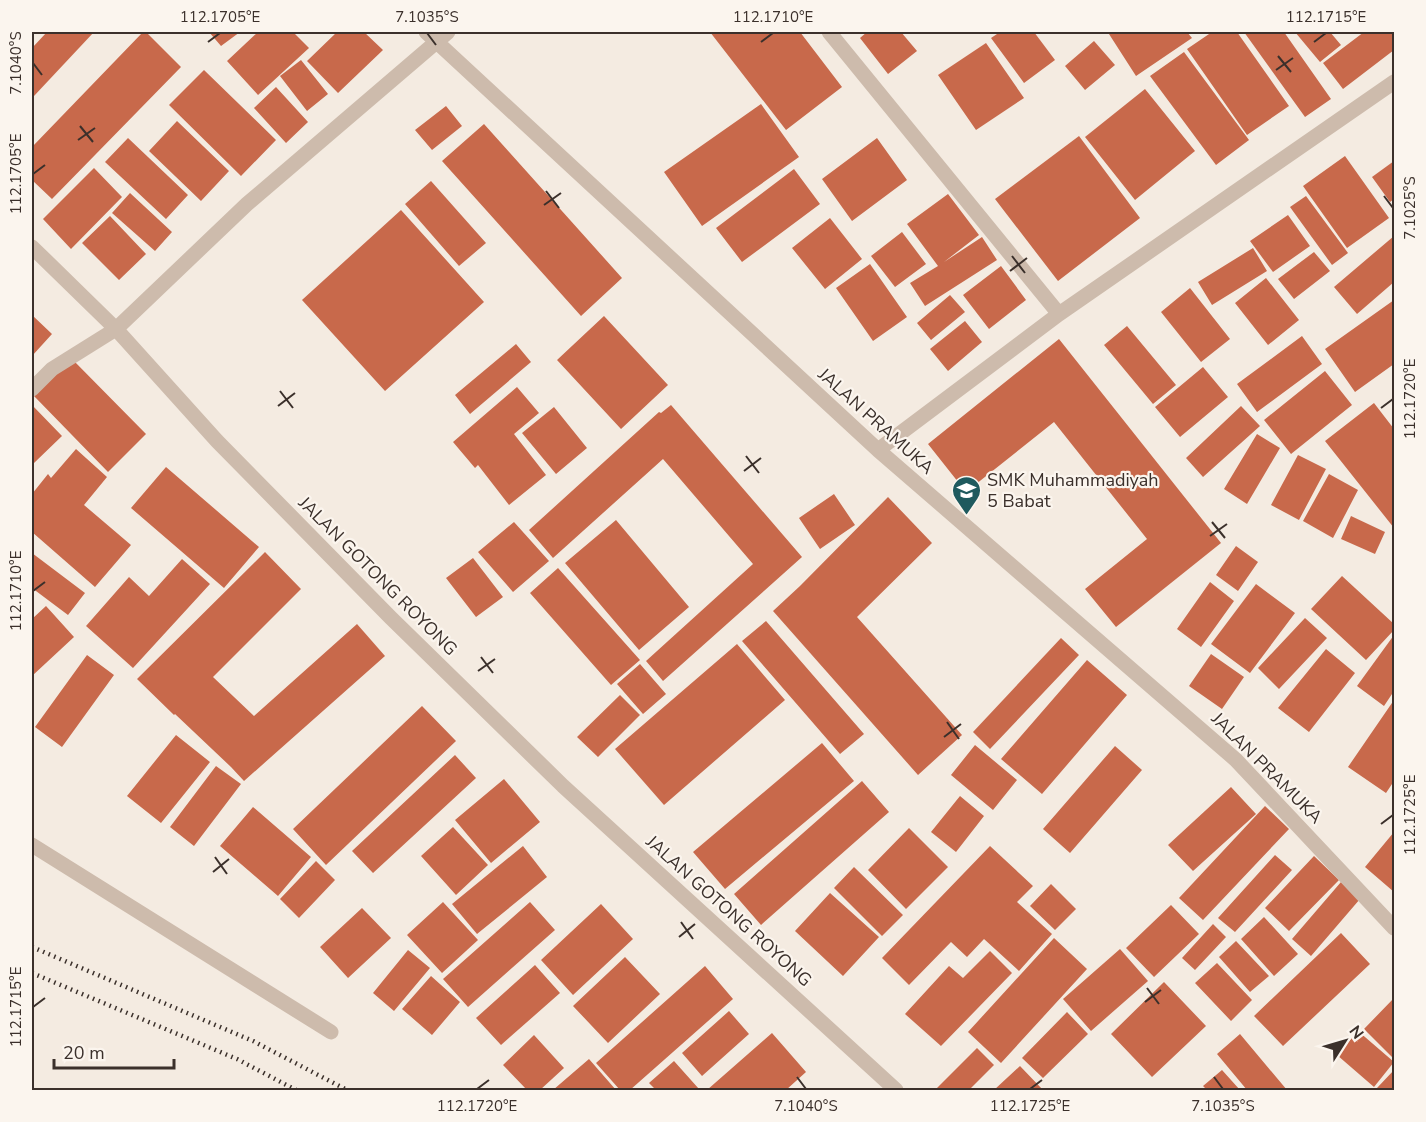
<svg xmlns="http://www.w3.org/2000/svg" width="1426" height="1122" font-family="'Nunito Sans',sans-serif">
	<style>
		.building { fill: #c8694b }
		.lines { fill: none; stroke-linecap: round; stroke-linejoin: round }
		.minor { stroke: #cdbbac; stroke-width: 15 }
		.rail { stroke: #3b302b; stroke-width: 4.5; stroke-dasharray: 1.5 4.5; stroke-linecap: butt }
		.ticks { fill: none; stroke: #3b302b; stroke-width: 2 }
		.labels { text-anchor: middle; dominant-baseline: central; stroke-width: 4.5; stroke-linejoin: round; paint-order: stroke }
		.street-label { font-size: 18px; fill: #3b302b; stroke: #fbf5ee }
		.poi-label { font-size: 18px; fill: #3b302b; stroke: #fbf5ee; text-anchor: start }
		.neatline { fill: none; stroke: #3b302b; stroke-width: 2 }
		.ticks-label { font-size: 15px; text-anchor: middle; fill: #3b302b }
	</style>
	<rect width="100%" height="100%" fill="#f4ebe1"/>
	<path class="building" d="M47 32H94L34 96 32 93V48Z
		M143 32H146L181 67 52 199 32 180V147Z
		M209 32H240L221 46Z
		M258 32H293L309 48 258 95 227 61Z
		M337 32H364L383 50 338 93 307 61Z
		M710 32H800L842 87 786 130Z
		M867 32H901L917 51 888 74 860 38Z
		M1000 32H1034L1055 60 1024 83 991 38Z
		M1113 32H1187L1192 38 1136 76 1109 34Z
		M1212 32H1237L1289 106 1247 135 1187 49Z
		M1244 32H1284L1331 99 1305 117Z
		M1295 32H1330L1341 45 1320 62Z
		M1364 32H1392L1394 35V50L1343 89 1323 63Z
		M1094 41 1115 65 1085 90 1065 66Z
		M986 43 1024 98 976 130 938 75Z
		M1184 52 1249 140 1216 165 1150 76Z
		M301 60 328 94 307 111 280 76Z
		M204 70 276 140 241 176 169 105Z
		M276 87 308 122 286 143 254 108Z
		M1145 89 1195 151 1135 200 1085 137Z
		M761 104 799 157 702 226 664 172Z
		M446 106 462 126 432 150 415 130Z
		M177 121 229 171 201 201 149 151Z
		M484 124 622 278 581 316 442 161Z
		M1079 136 1140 218 1058 281 995 199Z
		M128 138 188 195 166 219 105 162Z
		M877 138 907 180 852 221 822 179Z
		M1345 156 1389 218 1347 248 1303 186Z
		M1394 161V199L1390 202 1372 177Z
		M94 168 122 197 71 249 43 219Z
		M794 169 820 204 742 262 716 228Z
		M431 181 486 243 459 266 405 204Z
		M130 193 172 232 155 251 112 213Z
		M948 194 979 235 944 262 982 237 997 260 925 306 910 283 938 266 907 224Z
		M1306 196 1348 253 1332 265 1290 207Z
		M401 210 484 302 385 391 302 300Z
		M1288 215 1310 246 1273 272 1250 241Z
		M110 216 146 254 119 280 82 243Z
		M830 218 862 259 825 289 792 248Z
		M902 232 926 264 895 287 871 256Z
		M1394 236V282L1357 314 1334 287Z
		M1253 248 1267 271 1212 305 1198 282Z
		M1314 252 1330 271 1294 299 1278 279Z
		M870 264 907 317 873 341 836 288Z
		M1001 266 1026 300 989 329 963 295Z
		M1266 278 1299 320 1268 345 1235 303Z
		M1190 288 1230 339 1201 362 1161 312Z
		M950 295 965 312 931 340 917 323Z
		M1394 300V364L1355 392 1325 349Z
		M32 315 52 334 32 356Z
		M604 316 668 385 621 429 557 360Z
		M965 321 982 342 948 371 930 349Z
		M1127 326 1176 385 1153 404 1104 345Z
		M1302 336 1322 364 1257 412 1237 384Z
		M1059 339 1221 543 1116 627 1085 589 1147 539 1054 422 966 492 928 444Z
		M516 344 531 362 470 414 455 395Z
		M72 359 146 434 108 472 34 396Z
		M1203 367 1228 397 1180 437 1155 407Z
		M1325 371 1352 405 1291 454 1264 420Z
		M517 387 539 413 514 434 546 475 509 505 478 465 475 468 453 442Z
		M1374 403 1394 429V528L1325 441Z
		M32 405 62 436 34 463 32 461Z
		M671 405 802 557 663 681 646 661 753 564 663 459 553 558 529 530 659 412 661 413Z
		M1241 406 1260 426 1203 477 1186 458Z
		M554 407 587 448 556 474 522 433Z
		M1257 434 1280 448 1247 504 1224 489Z
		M76 449 107 477 84 505 131 545 95 587 32 532V494L48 474 51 478Z
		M1298 455 1326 469 1299 520 1271 505Z
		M166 467 259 547 224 588 131 508Z
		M1329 474 1358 490 1333 538 1303 521Z
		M834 494 855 525 820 549 799 518Z
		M888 497 932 543 857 617 962 735 918 775 773 611 800 586Z
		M1351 516 1385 532 1375 554 1341 539Z
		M616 520 689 607 639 650 565 563Z
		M514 522 549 561 513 592 478 552Z
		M1236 546 1258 562 1238 591 1216 575Z
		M265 552 301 589 213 677 254 716 357 624 385 656 244 781 231 767 175 714 174 715 137 679Z
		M32 553 85 593 68 615 32 588Z
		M473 558 503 597 476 617 446 578Z
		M182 559 210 584 133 668 86 626 129 577 149 596Z
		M558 568 640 660 611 685 530 593Z
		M1342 576 1394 624V630L1366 660 1311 609Z
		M1210 582 1234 601 1201 647 1177 629Z
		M1256 584 1295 613 1250 673 1211 644Z
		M46 606 74 637 32 676V619Z
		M1305 618 1327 638 1279 689 1258 668Z
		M766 621 864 734 840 754 742 641Z
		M1394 635V691L1384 706 1357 686Z
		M1061 638 1079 655 990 749 973 732Z
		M737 644 785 700 664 805 615 749Z
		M1326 649 1355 673 1309 732 1278 708Z
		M1211 654 1244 677 1222 709 1189 686Z
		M87 655 114 675 62 747 35 727Z
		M1087 660 1127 695 1042 794 1001 759Z
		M640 664 666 694 643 714 617 684Z
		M620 695 640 715 598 757 577 737Z
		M1394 700V781L1386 793 1348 767Z
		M422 706 456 741 326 865 293 829Z
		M176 735 210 762 161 823 127 796Z
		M822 743 854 781 725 889 693 852Z
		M975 745 1017 780 993 810 951 775Z
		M1115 746 1142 770 1070 853 1043 829Z
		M455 755 476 778 373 873 352 851Z
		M216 766 241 784 194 846 170 827Z
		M504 779 540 822 491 863 455 820Z
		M862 781 889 812 761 925 734 894Z
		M1231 787 1256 814 1193 871 1168 845Z
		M960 796 984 816 956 852 931 832Z
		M1265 806 1289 829 1203 920 1179 898Z
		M253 807 311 857 278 896 220 846Z
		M453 827 488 865 456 895 421 856Z
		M909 828 948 867 906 909 868 870Z
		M1394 832V892L1365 867Z
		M523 846 547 877 477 934 452 904Z
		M990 846 1033 886 1017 902 1052 934 1019 971 984 939 967 957 951 942 909 985 882 958Z
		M1275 855 1292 870 1235 932 1218 918Z
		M1314 856 1339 880 1289 931 1265 908Z
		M316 861 335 880 299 918 280 899Z
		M854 867 903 915 882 936 834 888Z
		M1341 882 1360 899 1311 956 1292 939Z
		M1051 884 1076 909 1055 930 1030 906Z
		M830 893 879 937 843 976 795 931Z
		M443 902 478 940 442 973 407 935Z
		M530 902 555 930 468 1007 443 979Z
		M601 904 633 939 573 995 541 960Z
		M1171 905 1199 934 1154 977 1126 948Z
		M362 908 391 938 348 978 320 947Z
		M1264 917 1298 954 1274 976 1241 939Z
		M1213 924 1226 937 1195 970 1182 958Z
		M1341 933 1370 964 1283 1046 1254 1016Z
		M1054 938 1087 969 1001 1063 968 1032Z
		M1236 941 1269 976 1250 992 1219 957Z
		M1120 949 1148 981 1091 1031 1063 999Z
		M408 950 430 968 394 1011 373 993Z
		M990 951 1012 973 941 1046 905 1014 949 966 963 978Z
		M625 957 660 994 608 1043 573 1006Z
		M1217 963 1252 1000 1231 1021 1195 983Z
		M535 965 560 993 501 1045 476 1018Z
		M705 966 733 999 630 1090H620L596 1063Z
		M431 976 460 1002 432 1035 402 1009Z
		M1164 982 1206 1026 1152 1077 1111 1034Z
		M1394 998V1054L1392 1057 1364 1029Z
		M729 1011 749 1034 702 1076 682 1053Z
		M1067 1012 1088 1034 1043 1078 1022 1058Z
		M1358 1031 1394 1062 1374 1087 1337 1055Z
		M772 1033 806 1072 786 1090H707Z
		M1240 1034 1287 1090H1247L1217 1054Z
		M534 1035 564 1068 540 1090H527L503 1065Z
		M977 1048 994 1065 969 1090H935Z
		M589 1059 616 1090H553Z
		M674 1061 699 1089 697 1090H656L649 1083Z
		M1020 1066 1043 1090H994Z
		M1222 1070 1240 1090H1207L1203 1086Z
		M1394 1070V1090H1380L1377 1088Z"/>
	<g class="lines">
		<path class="minor" d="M426 32 878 450 1236 760 1394 928
			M829 32 1059 314
			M32 247 116 329 217 441 391 618 563 786 896 1090
			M32 389 52 369 116 329 247 204 448 32
			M878 450 1059 314 1394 82
			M32 845 331 1032"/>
		<path class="rail" d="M32 947 253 1041 347 1090
			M32 973 237 1059 296 1090"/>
	</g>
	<path class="ticks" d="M427 33 436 45M208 42 220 33M761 42 773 33M1314 42 1326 33M1278 56 1291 72M33 63 42 75M1276 70 1293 58M80 126 93 142M78 140 95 128M33 174 45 165M546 191 559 208M1384 196 1393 208M544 205 561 193M1012 256 1025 273M1010 271 1027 258M280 391 293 408M278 406 295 393M1381 408 1393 399M746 456 759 473M744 471 761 458M1212 522 1225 538M1210 536 1227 524M33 591 45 582M481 657 493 673M478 671 495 659M947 722 959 739M944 737 961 724M1381 824 1393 815M215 857 227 874M213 872 229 859M681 922 693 939M679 937 695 924M1147 988 1159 1004M1145 1002 1161 990M33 1007 45 998M797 1077 806 1089M1214 1077 1223 1089M477 1089 489 1080M1030 1089 1042 1080"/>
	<defs>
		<symbol id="school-pin" viewBox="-11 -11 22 30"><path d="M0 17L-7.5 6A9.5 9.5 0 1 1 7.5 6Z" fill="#1f5a5e" stroke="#fbf5ee"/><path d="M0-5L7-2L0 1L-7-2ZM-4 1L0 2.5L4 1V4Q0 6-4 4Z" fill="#fff"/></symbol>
	</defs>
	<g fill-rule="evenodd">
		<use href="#school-pin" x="950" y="474" width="33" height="45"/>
	</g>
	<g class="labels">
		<g class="street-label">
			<text transform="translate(876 421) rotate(42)">JALAN PRAMUKA</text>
			<text transform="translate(378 576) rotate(45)">JALAN GOTONG ROYONG</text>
			<text transform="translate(1267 768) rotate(45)">JALAN PRAMUKA</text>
			<text transform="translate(729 911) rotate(42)">JALAN GOTONG ROYONG</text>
		</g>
		<g class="poi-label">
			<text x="987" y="480">SMK Muhammadiyah<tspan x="987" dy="21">5 Babat</tspan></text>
		</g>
	</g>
	<rect width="1426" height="1122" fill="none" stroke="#fbf5ee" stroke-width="66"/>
	<g transform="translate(1345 1041) rotate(53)" stroke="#fbf5ee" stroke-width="4.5" paint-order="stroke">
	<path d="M0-4.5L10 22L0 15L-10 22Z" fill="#3b302b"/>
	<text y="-9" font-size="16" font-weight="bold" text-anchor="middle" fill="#3b302b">N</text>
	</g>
	<path d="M54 1059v9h120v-9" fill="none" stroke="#3b302b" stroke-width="3"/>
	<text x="63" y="1059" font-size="18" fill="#3b302b" stroke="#fbf5ee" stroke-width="4.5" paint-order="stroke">20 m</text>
	<rect x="33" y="33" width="1360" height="1056" class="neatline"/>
	<g class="ticks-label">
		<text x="220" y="22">112.1705°E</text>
		<text x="427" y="22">7.1035°S</text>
		<text x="773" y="22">112.1710°E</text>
		<text x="1326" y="22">112.1715°E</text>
		<text transform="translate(16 63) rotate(-90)" y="5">7.1040°S</text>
		<text transform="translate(16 174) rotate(-90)" y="5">112.1705°E</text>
		<text transform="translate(1410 208) rotate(-90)" y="5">7.1025°S</text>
		<text transform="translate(1410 399) rotate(-90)" y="5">112.1720°E</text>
		<text transform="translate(16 591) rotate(-90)" y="5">112.1710°E</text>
		<text transform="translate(1410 815) rotate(-90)" y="5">112.1725°E</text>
		<text transform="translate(16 1007) rotate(-90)" y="5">112.1715°E</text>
		<text x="477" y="1111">112.1720°E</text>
		<text x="806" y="1111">7.1040°S</text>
		<text x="1030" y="1111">112.1725°E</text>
		<text x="1223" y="1111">7.1035°S</text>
	</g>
</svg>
